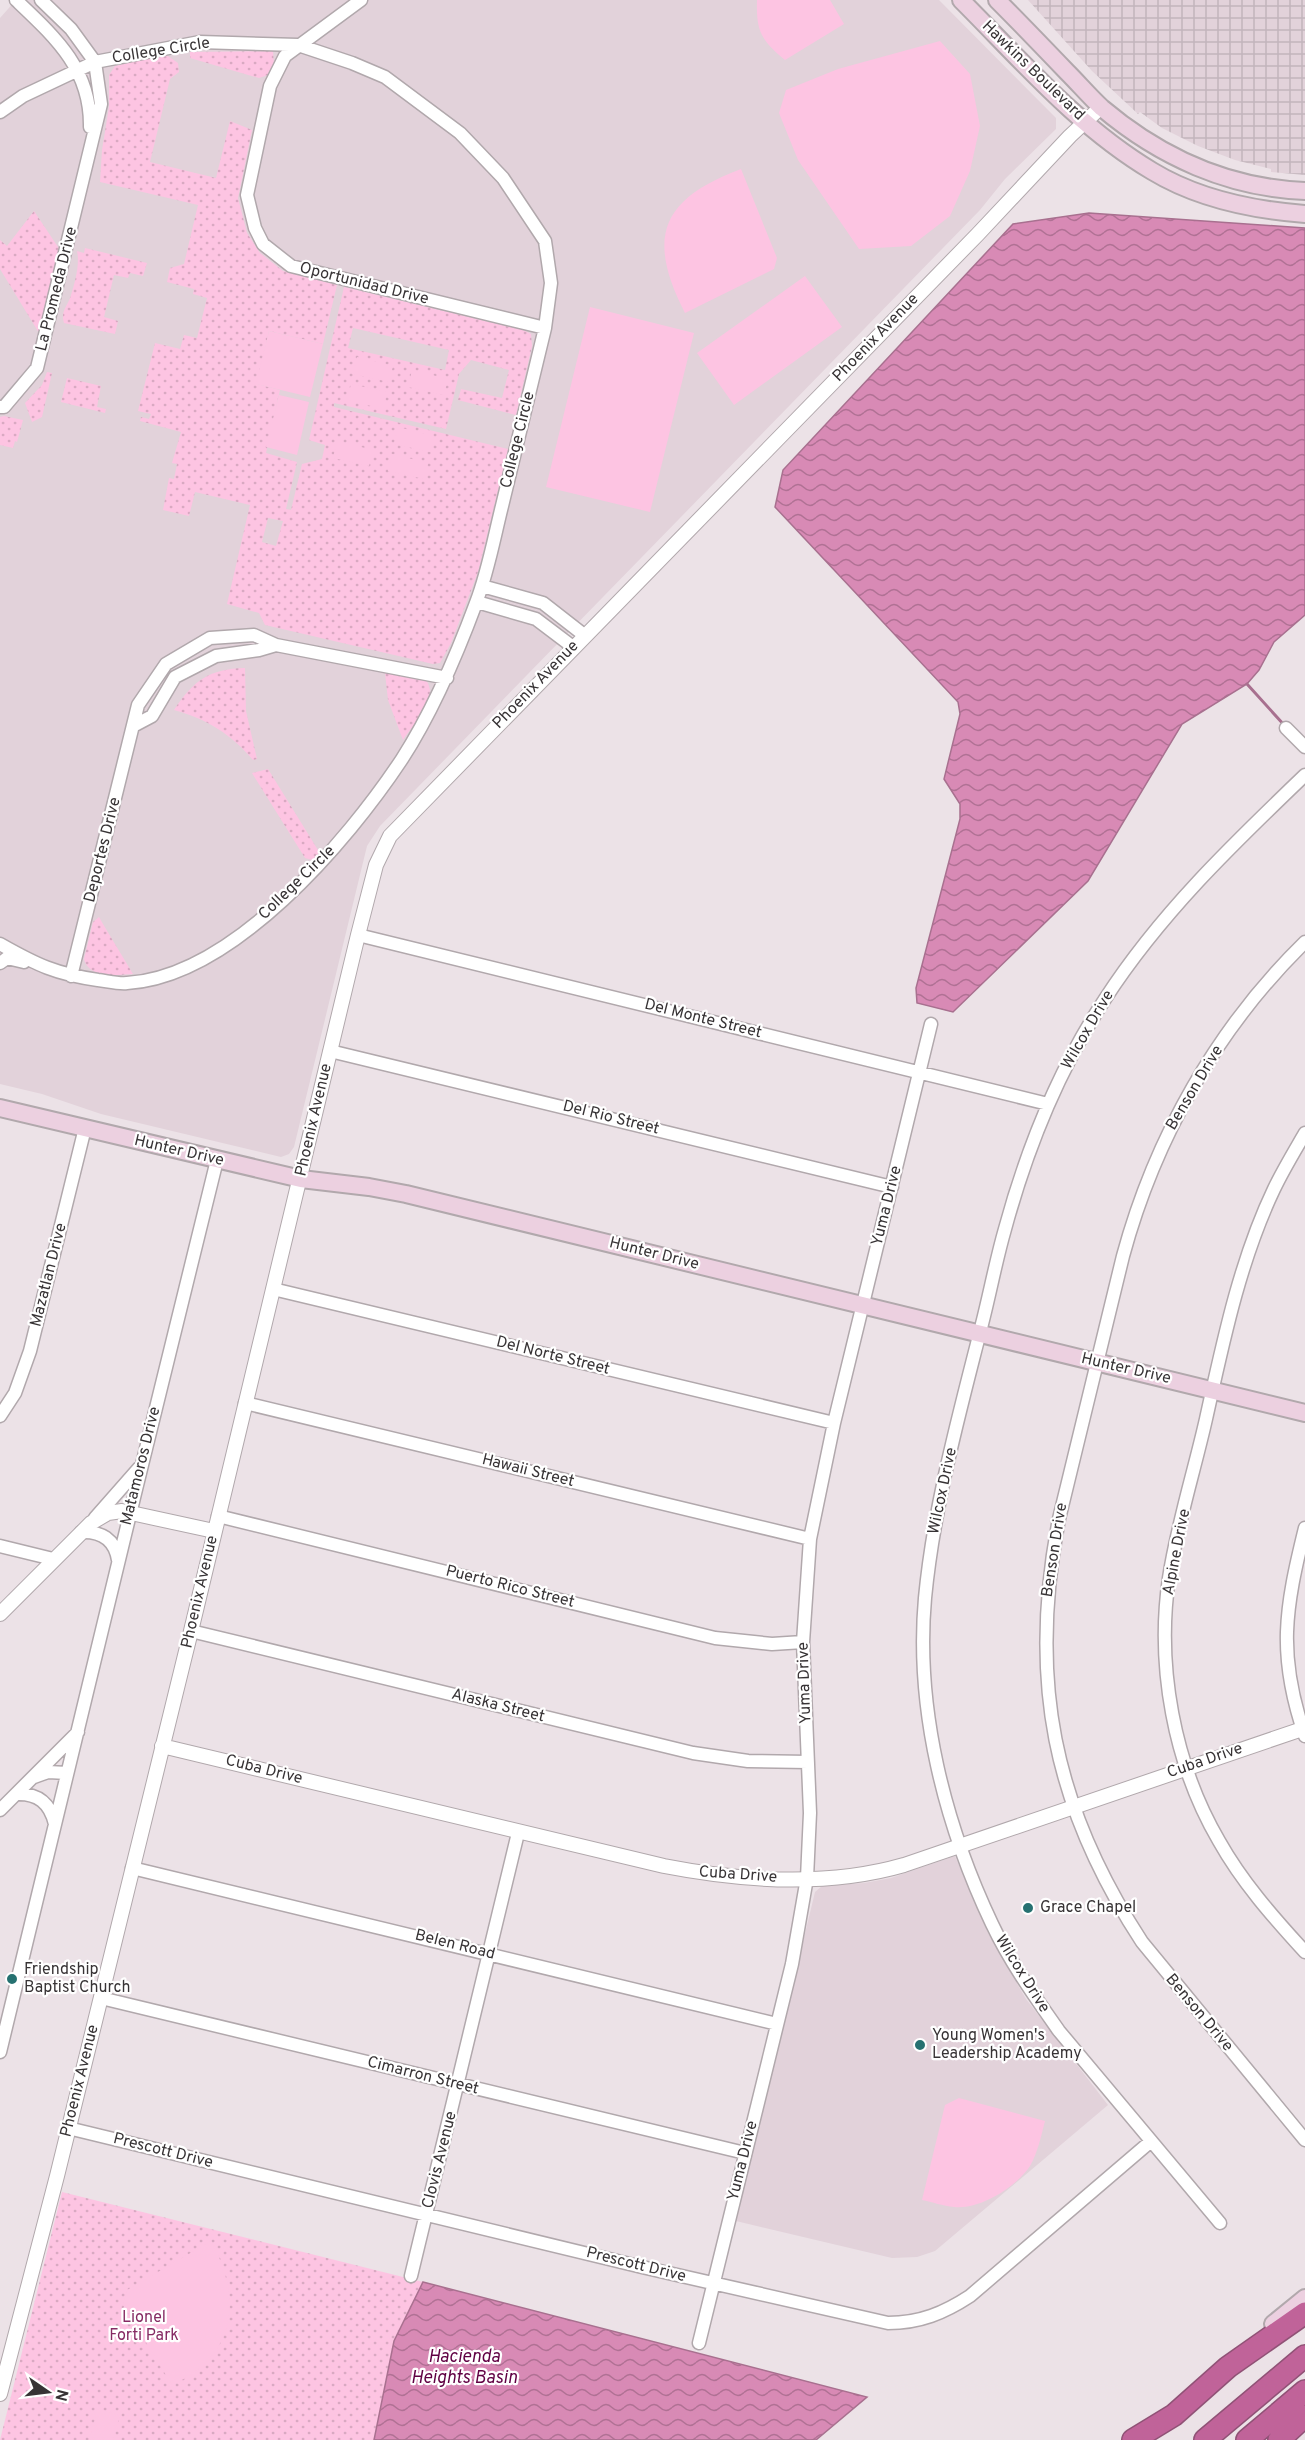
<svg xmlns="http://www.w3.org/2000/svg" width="1305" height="2440" font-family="Overpass,sans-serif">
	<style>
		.built { fill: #e2d2da }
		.industrial { fill: url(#industrial-grid) }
		.grass { fill: url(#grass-dots); fill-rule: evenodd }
		.garden { fill: #fdc4e2 }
		.water { fill: url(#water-waves); stroke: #a8708f; stroke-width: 1.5 }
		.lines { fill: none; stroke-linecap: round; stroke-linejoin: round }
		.stream { stroke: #a8708f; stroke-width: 3 }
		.minor-casing { stroke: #b1a8ac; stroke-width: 15 }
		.tertiary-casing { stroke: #b1a8ac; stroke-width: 16 }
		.secondary-casing { stroke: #b1a8ac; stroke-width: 20 }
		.motorway-casing { stroke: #905276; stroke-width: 24 }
		.minor { stroke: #fff; stroke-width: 12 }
		.tertiary { stroke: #fff; stroke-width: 14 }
		.secondary { stroke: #ecd0e0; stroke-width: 16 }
		.motorway { stroke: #c06399; stroke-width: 21 }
		.poi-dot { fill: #267171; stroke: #fff; stroke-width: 2 }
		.labels { text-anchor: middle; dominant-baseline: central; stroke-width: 4.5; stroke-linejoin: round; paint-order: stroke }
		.street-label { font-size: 16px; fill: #373335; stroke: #fff }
		.poi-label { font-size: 16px; fill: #373335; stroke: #fff; text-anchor: start }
		.park-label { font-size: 16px; fill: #862b64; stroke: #fff }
		.water-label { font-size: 18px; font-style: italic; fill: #600043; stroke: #fff }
	</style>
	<defs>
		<pattern id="industrial-grid" width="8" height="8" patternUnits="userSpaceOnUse" patternTransform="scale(1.5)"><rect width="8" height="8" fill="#e2d2da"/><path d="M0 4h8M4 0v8" fill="none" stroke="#c2b5bc"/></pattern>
		<pattern id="grass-dots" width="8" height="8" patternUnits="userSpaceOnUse" patternTransform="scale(1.5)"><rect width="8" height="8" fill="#fdc4e2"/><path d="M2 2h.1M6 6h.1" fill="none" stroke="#d9a9c2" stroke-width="1.8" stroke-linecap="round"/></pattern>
		<pattern id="water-waves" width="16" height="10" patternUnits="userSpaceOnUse" patternTransform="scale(1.5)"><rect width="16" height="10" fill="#d88ab5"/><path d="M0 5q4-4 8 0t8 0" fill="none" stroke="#b07194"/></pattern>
	</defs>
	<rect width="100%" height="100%" fill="#ece2e7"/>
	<path class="built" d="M16 0H939L1056 118V129L1005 179 980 210 380 826 367 846 294 1147 289 1154 281 1157 101 1114 42 1094 0 1084V18Z
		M955 1856 988 1933 1026 1999 1108 2105 935 2251 917 2257 892 2258 736 2221 815 1892 822 1886 864 1883 891 1878Z"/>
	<path class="industrial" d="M1028 0H1305V175L1271 172V169L1235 160 1198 146 1162 128 1140 112 1138 114 1092 71Z"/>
	<path class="grass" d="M273 51 274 65 268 75 259 78 190 58V52Z
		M165 54 178 63 179 72 170 79 150 162 216 178 230 121 252 130 238 198 247 233 260 253 283 271 337 285 323 344 269 331 257 384 280 390 266 453 297 462 286 509 291 510 302 464 322 459 325 445 309 440 344 287 523 330 531 334 532 346 516 415 458 400 461 389 502 398 509 370 471 360 459 374 446 429 334 403V407L508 449 478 572 451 643 440 663 433 664 265 625 259 613 227 604 250 505 195 492 189 516 163 510 169 478 174 479 177 464 172 463 181 432 140 421 141 417 149 419 151 414 138 411 155 343 180 349 184 335 197 338 207 298 193 294 194 289 167 282 170 268 184 264 198 205 100 182 102 150 109 107V75L115 66ZM353 328 449 350 445 370 348 348ZM268 518 283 521 276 546 262 542Z
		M34 211 60 250 39 333 0 269V240L7 246Z
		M85 248 147 263 143 276 130 273 128 278 114 275 104 317 118 321 115 334 64 323C60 311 68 306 71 295 75 282 80 264 77 251L84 253Z
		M47 372 52 373 42 417 32 422 25 403 42 385Z
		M67 378 101 386 97 407 106 409 105 413 61 402Z
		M4 416 23 420 17 442 15 441 13 448 0 445V417Z
		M245 668 246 711 257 759 253 760C231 734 207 719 174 710 194 680 209 669 245 668Z
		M388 670 425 679C441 697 414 723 403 740L388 700 385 673Z
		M268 769 318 850V854L312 860 305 858 252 773Z
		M99 917 103 924 133 974C117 975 89 979 84 959L93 922Z
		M62 2192 423 2282 394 2341 374 2440H0Z"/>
	<path class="garden" d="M757 0H830L844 24 785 60C761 40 756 31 757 0Z
		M940 41 970 74 980 126 970 171 950 216 911 246 859 249 798 160 779 113 786 90 838 69Z
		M741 169 777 258 774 269 685 313C646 237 661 199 741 169Z
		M805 276 842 327 734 405 697 353Z
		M590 307 694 333 650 512 546 487Z
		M269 331 323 344 310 397 256 384Z
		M357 357 393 366 389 382 353 374Z
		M412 370 448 379 444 395 408 387Z
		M351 384 387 392 383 409 347 400Z
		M279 395 309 402 297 455 266 447Z
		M398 427 434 436 430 452 394 444Z
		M337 441 373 450 369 466 333 458Z
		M392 454 428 463 424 479 388 471Z
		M959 2098 1045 2121C1041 2136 1038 2152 1030 2166 1016 2187 980 2210 954 2207 943 2206 932 2202 922 2200L945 2105Z
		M211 2241C243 2299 236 2356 172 2385L123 2305 127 2290Z
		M98 2409 120 2415 113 2440H89Z"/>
	<path class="water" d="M1089 213 1305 228V615L1274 642 1259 670 1247 684 1182 724 1088 881 953 1012 917 1003 916 988 960 819V804L944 779 960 714 958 702 775 507 783 470 1013 224Z
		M423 2282 867 2397 816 2440H374L394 2341Z"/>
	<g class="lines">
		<path class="stream" d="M1247 684 1285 726"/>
		<defs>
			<path id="minor" d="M16 0C55 37 91 69 90 127
				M361 0 285 56 270 86 247 195 255 228 263 244 291 266 545 328
				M0 112 23 96 95 62 200 42 298 45 352 63 385 77 460 133 503 178 545 241 551 283 545 328C531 388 516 447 502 506 494 538 488 572 476 603 456 657 433 711 402 759 347 842 232 977 127 983 118 984 107 981 98 980 56 974 37 965 0 944
				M0 407H4L37 368 101 104 95 62 71 29 41 0
				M482 586 543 603 584 635
				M477 602 536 619 573 647
				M135 725 152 716 175 677 216 656 259 650 276 645
				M1286 728 1305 747
				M358 935 1048 1104
				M1305 942C1217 1028 1155 1138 1123 1256L1059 1519C1028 1679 1053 1806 1142 1942L1305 2140
				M0 963 7 958 24 962
				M71 976 138 705 166 664 210 638 254 635 276 645 447 678
				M330 1051 892 1187
				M1305 1133C1294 1152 1283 1170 1274 1189 1240 1260 1223 1342 1206 1419 1194 1472 1177 1525 1169 1578 1156 1666 1174 1764 1219 1841 1242 1882 1273 1917 1305 1952
				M273 1289 834 1423
				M245 1403 810 1539
				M0 1416 15 1393 30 1351 85 1128
				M218 1516 715 1638 772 1644 803 1642
				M95 1518 139 1468
				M1305 1528C1285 1609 1277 1655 1305 1736
				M81 1532C101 1531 115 1539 118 1560
				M0 1546 53 1559
				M191 1631 693 1753 748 1761 808 1762
				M34 1777 48 1772 67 1773
				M16 1794C38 1793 50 1803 55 1824
				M0 1810 78 1732
				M132 1868 777 2024
				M101 1998 745 2153
				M0 2052C72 1754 143 1457 217 1160
				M68 2128 642 2267 888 2323C920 2323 944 2313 970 2296L1150 2142
				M1220 2223 1059 2031C1035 1997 1010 1962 992 1924 945 1825 915 1709 925 1598 934 1505 959 1415 982 1324 990 1293 996 1260 1005 1229 1027 1148 1059 1069 1105 999 1160 914 1232 845 1305 775
				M411 2276 518 1833
				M699 2343 792 1964 807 1878 810 1813 803 1642 810 1539 834 1423 931 1024"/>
			<path id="tertiary" d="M0 1614 91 1523 108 1513 122 1511 214 1531
				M162 1746 664 1866C741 1881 828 1887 904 1865L1305 1728
				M0 2394 57 2176 191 1631 358 935 376 865 390 836 978 234 1070 136 1101 107"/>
			<path id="secondary" d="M961 0C1021 60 1078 127 1152 171 1198 199 1252 210 1305 214
				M997 0C1021 24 1044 48 1067 72 1079 84 1090 97 1102 108 1160 157 1229 188 1305 191
				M0 1108 301 1179 369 1187 406 1194 1305 1413
				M1273 2324 1305 2298"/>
			<path id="motorway" d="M1133 2440 1174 2415 1228 2367 1305 2313
				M1205 2440 1305 2356
				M1247 2440 1305 2391
				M1279 2440 1305 2416"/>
		</defs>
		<use href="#minor" class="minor-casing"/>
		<use href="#tertiary" class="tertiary-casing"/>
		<use href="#secondary" class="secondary-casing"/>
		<use href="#motorway" class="motorway-casing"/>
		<use href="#minor" class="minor"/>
		<use href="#tertiary" class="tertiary"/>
		<use href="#secondary" class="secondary"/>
		<use href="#motorway" class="motorway"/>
	</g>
	<g class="poi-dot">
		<circle cx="1028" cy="1908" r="6"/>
		<circle cx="12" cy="1979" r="6"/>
		<circle cx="920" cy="2045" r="6"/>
	</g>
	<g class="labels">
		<g class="street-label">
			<text transform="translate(161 51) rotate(-9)">College Circle</text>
			<text transform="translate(1033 71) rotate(44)">Hawkins Boulevard</text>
			<text transform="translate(364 284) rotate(14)">Oportunidad Drive</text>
			<text transform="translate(57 289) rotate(-76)">La Promeda Drive</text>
			<text transform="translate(876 338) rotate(-46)">Phoenix Avenue</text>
			<text transform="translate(518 440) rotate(-76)">College Circle</text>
			<text transform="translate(536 685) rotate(-46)">Phoenix Avenue</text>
			<text transform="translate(103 850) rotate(-76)">Deportes Drive</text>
			<text transform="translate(297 883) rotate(-44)">College Circle</text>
			<text transform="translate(703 1019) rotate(14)">Del Monte Street</text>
			<text transform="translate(1088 1030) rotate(-60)">Wilcox Drive</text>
			<text transform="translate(1195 1088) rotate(-59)">Benson Drive</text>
			<text transform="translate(611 1118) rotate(14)">Del Rio Street</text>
			<text transform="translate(314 1120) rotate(-77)">Phoenix Avenue</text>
			<text transform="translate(179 1151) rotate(13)">Hunter Drive</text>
			<text transform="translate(887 1206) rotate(-76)">Yuma Drive</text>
			<text transform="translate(654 1254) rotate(14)">Hunter Drive</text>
			<text transform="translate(49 1275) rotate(-76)">Mazatlan Drive</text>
			<text transform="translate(553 1356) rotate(14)">Del Norte Street</text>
			<text transform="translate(1126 1369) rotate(13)">Hunter Drive</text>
			<text transform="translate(141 1466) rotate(-76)">Matamoros Drive</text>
			<text transform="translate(528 1471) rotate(14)">Hawaii Street</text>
			<text transform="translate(943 1491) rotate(-78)">Wilcox Drive</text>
			<text transform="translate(1055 1550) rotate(-81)">Benson Drive</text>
			<text transform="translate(1177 1552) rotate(-79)">Alpine Drive</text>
			<text transform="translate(510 1587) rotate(14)">Puerto Rico Street</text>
			<text transform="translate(200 1592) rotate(-77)">Phoenix Avenue</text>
			<text transform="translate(805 1683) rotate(-92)">Yuma Drive</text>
			<text transform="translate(498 1706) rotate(14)">Alaska Street</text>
			<text transform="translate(1205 1761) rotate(-19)">Cuba Drive</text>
			<text transform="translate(264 1770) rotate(14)">Cuba Drive</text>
			<text transform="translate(738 1875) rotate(4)">Cuba Drive</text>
			<text transform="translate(455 1945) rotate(14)">Belen Road</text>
			<text transform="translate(1022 1974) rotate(58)">Wilcox Drive</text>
			<text transform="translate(1199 2013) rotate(50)">Benson Drive</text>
			<text transform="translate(423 2076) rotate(14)">Cimarron Street</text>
			<text transform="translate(80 2081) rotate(-76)">Phoenix Avenue</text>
			<text transform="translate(163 2151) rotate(14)">Prescott Drive</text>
			<text transform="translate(440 2160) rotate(-76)">Clovis Avenue</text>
			<text transform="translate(743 2161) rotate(-76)">Yuma Drive</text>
			<text transform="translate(636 2265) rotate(14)">Prescott Drive</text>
		</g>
		<g class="poi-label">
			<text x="1040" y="1908">Grace Chapel</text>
			<text x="24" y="1970">Friendship<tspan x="24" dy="18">Baptist Church</tspan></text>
			<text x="932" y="2036">Young Women's<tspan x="932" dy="18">Leadership Academy</tspan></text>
		</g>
		<g class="park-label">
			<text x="144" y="2318">Lionel<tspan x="144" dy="18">Forti Park</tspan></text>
		</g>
		<g class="water-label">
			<text x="464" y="2357">Hacienda<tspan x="464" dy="21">Heights Basin</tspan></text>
		</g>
	</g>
	<g transform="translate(48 2392) rotate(104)" stroke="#ffffff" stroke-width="4.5" paint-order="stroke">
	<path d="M0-4.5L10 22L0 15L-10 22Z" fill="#373335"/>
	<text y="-9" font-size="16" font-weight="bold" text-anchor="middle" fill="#373335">N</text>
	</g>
</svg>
